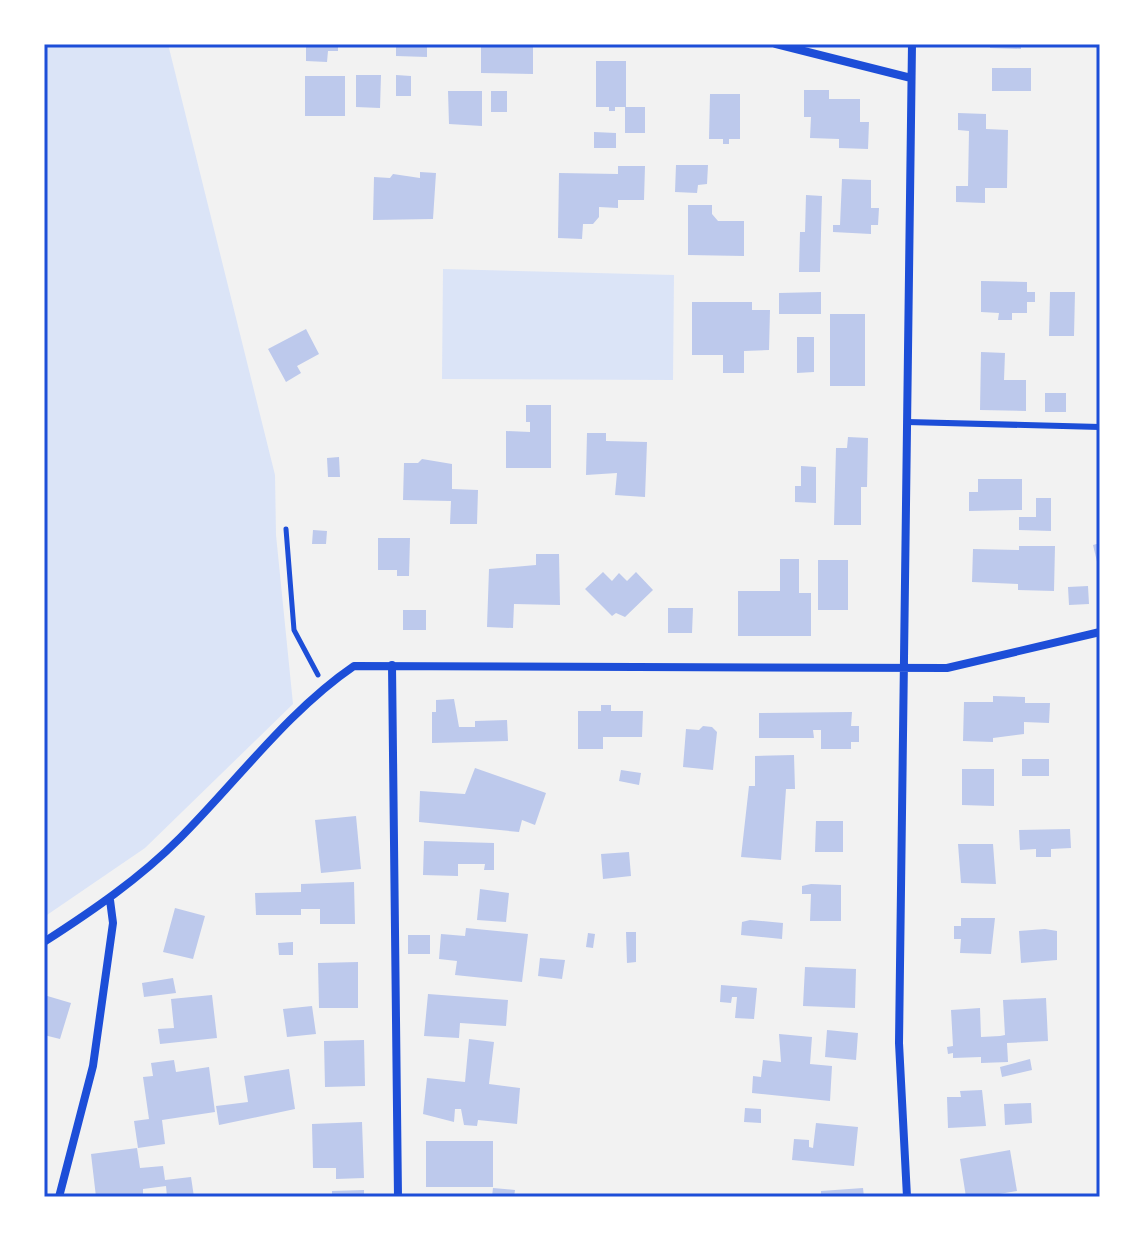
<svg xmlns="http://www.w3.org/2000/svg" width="1144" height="1241" font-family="'Roboto Condensed',sans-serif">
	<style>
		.green { fill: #dbe4f7 }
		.building { fill: #bdc9ec }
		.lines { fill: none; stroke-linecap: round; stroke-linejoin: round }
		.path { stroke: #1d4ed8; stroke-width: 5 }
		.service { stroke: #1d4ed8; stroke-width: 6 }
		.minor { stroke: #1d4ed8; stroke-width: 8 }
		.neatline { fill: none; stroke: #1d4ed8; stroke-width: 3 }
	</style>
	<rect width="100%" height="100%" fill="#f2f2f2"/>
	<path class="green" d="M44 44H168L275 475 276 535 293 704 145 848 44 917Z
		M443 269 674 275 673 380 442 379Z"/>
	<path class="building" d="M306 44H338V51H328L327 62 306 61Z
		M396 44H427V57L396 56Z
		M481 44H533V74L481 73Z
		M990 44H1021V49L990 48Z
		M596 61H626V107H615V111H609V107H596Z
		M992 68H1031V91H992Z
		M356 75H381L380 108 356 107Z
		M396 75 411 76V96H396Z
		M305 76H345V116H305Z
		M804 90H829V99H860V122H869L868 149 839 148V139L810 138 811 117H804Z
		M448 91H482V126L449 124Z
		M491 91H507V112H491Z
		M710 94H740V139H729V144H723V139H709Z
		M625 107H645V133H625Z
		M958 113 986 114V129L1008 130 1007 188H985V203L956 202V186H968L969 131 958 130Z
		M594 132 616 133V148H594Z
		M676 165H708L707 184 698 185 697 193 675 192Z
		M618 166H645L644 200H618V208L599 207V217L593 224H583L582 239 558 238 559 173 618 174Z
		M420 172 436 173 433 219 373 220 374 177 390 178 393 174 420 178Z
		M842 179 871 180V208H879L878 225H871V234L833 232V225H840Z
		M806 195 822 196 820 272H799L800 232H805Z
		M688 205H712V214L718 221H744V256L688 255Z
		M981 281 1027 282V292H1035V302H1027V313H1012V320H998L999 313 981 312Z
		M821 292V314H779V293Z
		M1050 292H1075L1074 336H1049Z
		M692 302H752V310H770L769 350 744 351V373H723V355H692Z
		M830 314H865V386H830Z
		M306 329 319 354 297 366 301 373 286 382 268 349Z
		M797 337H814V372L797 373Z
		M981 352 1005 353 1004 380H1026V411L980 410Z
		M1045 393H1066V412H1045Z
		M526 405H551V468H506V431L530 432V422H526Z
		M587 433H606V441L647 442 645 497 615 495 617 473 586 475Z
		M848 437 868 438 867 487H861V525H834L836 448H847Z
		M339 457 340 477H328L327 458Z
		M422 459 452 464V489L478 490 477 524H450L451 501 403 500 404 463H418Z
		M801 466 816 467V503L795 502V486H801Z
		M978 479H1022V510L969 511V492H978Z
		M1036 498H1051V531L1019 530V517H1036Z
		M313 530 327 531 326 544H312Z
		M378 538H410L409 576H397V570H378Z
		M1100 543V570H1099L1093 545Z
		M1019 546H1055L1054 591 1018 590V584L972 582 973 549 1019 550Z
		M536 554H559L560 605 514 604 513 628 487 627 489 569 536 565Z
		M780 559H799V593H811V636H738V591H780Z
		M818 560H848V610H818Z
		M603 572 612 581 619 573 627 581 636 572 653 590 625 617 616 613 612 616 585 589Z
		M1088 586 1089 604 1069 605 1068 587Z
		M668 608H693L692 633H668Z
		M403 610H426V630H403Z
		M993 696 1025 697V703H1050L1049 723 1024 722V734L993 738V742L963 741 964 702H993Z
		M454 699 459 727H475V721L507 720 508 741 432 743V712H436V700Z
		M601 705H611V711H643L642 737H603V749H578V711H601Z
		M852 712 851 726H859V742H851V749H821V730H813L814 738H759V713Z
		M703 726 712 727 717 732 713 770 683 767 686 729 699 730Z
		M794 755 795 789H786L781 860 741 857 749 786H755V756Z
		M1022 759H1049V776H1022Z
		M475 768 546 793 535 825 522 820 519 832 419 822 420 791 465 794Z
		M962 769H994V806L962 805Z
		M621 770 641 773 639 785 619 781Z
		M356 816 361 869 321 873 315 820Z
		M816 821H843V852H815Z
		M1070 829 1071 848 1051 849V857H1036V849L1020 850 1019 830Z
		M424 841 494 843V870H484L485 864H458V876L423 875Z
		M958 844H993L996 884 961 883Z
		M629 852 631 876 603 879 601 854Z
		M354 882 355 924H320V909H301V915H256L255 893 301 892V884Z
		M811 884 841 885V921H810L811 894H802V886Z
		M480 889 509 893 506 922 477 920Z
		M175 908 205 916 193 959 163 952Z
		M961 918H995L991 954 960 953 961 939H954V926H961Z
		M750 920 783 923 782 939 741 935 742 922Z
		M466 928 528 934 522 982 455 975 457 961 439 959 441 934 465 936Z
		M1045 929 1057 931V960L1021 963 1019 931Z
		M626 932H636V962L627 963Z
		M588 933 595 934 593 948 586 947Z
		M408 935H430V954H408Z
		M293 942V955H279L278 943Z
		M540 958 565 960 562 979 538 976Z
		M358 962V1008H319L318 963Z
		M805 967 856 969 855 1008 803 1006Z
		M173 978 176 993 144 997 142 983Z
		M721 985 757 988 754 1019 735 1018 737 997H732L731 1003 720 1002Z
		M428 994 508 1000 506 1026 460 1023 459 1038 424 1036Z
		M44 995 71 1003 60 1039 44 1035Z
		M212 995 217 1038 160 1044 158 1029 174 1028 171 999Z
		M1046 998 1048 1041 1007 1043 1008 1062 981 1063V1057L953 1058V1053L948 1054 947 1047 953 1046 951 1010 980 1008 981 1037 1000 1036 1005 1035 1003 1000Z
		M312 1006 316 1034 287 1037 283 1009Z
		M827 1030 858 1033 856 1060 825 1057Z
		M779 1034 812 1037 810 1064 832 1066 830 1101 752 1093 753 1076 761 1077 763 1060 781 1062Z
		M469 1039 494 1042 489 1084 520 1088 517 1124 478 1120 477 1126 464 1125 461 1109H455L454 1122 423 1114 427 1078 465 1082Z
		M364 1040 365 1086 325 1087 324 1041Z
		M1030 1059 1032 1070 1002 1077 1000 1067Z
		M174 1060 176 1072 209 1067 215 1112 162 1120 165 1144 138 1148 134 1121 149 1119 143 1077 153 1076 151 1063Z
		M289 1069 295 1109 219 1125 216 1106 248 1102 244 1076Z
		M982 1090 986 1126 948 1128 947 1097H961L960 1091Z
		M1031 1103 1032 1123 1005 1125 1004 1104Z
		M745 1108 761 1109V1123L744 1122Z
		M362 1122 364 1178 336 1179V1168H313L312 1124Z
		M816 1123 858 1127 854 1166 792 1160 794 1139 809 1140V1147L813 1148Z
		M426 1141H493V1187H426Z
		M137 1148 140 1168 163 1166 165 1180 191 1177 194 1197H167L166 1186 143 1189V1196L96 1197 91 1154Z
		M1010 1150 1017 1191 999 1194V1197H966L960 1159Z
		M493 1188 515 1190 514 1197H492Z
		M863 1188 864 1197H821V1191Z
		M364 1190V1197H332V1191Z"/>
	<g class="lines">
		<path class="path" d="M286 529 294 630 318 675"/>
		<path class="service" d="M907 422 1100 427"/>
		<path class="minor" d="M776 44 911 78
			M392 665 398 1197
			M44 942C92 911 139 879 180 838 237 781 288 711 354 666L947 668 1100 632
			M59 1197 93 1066 113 923 110 900
			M907 1197 899 1043 912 44"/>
	</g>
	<rect width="1144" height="1241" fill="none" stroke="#ffffff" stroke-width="92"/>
	<rect x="46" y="46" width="1052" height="1149" class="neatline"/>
</svg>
